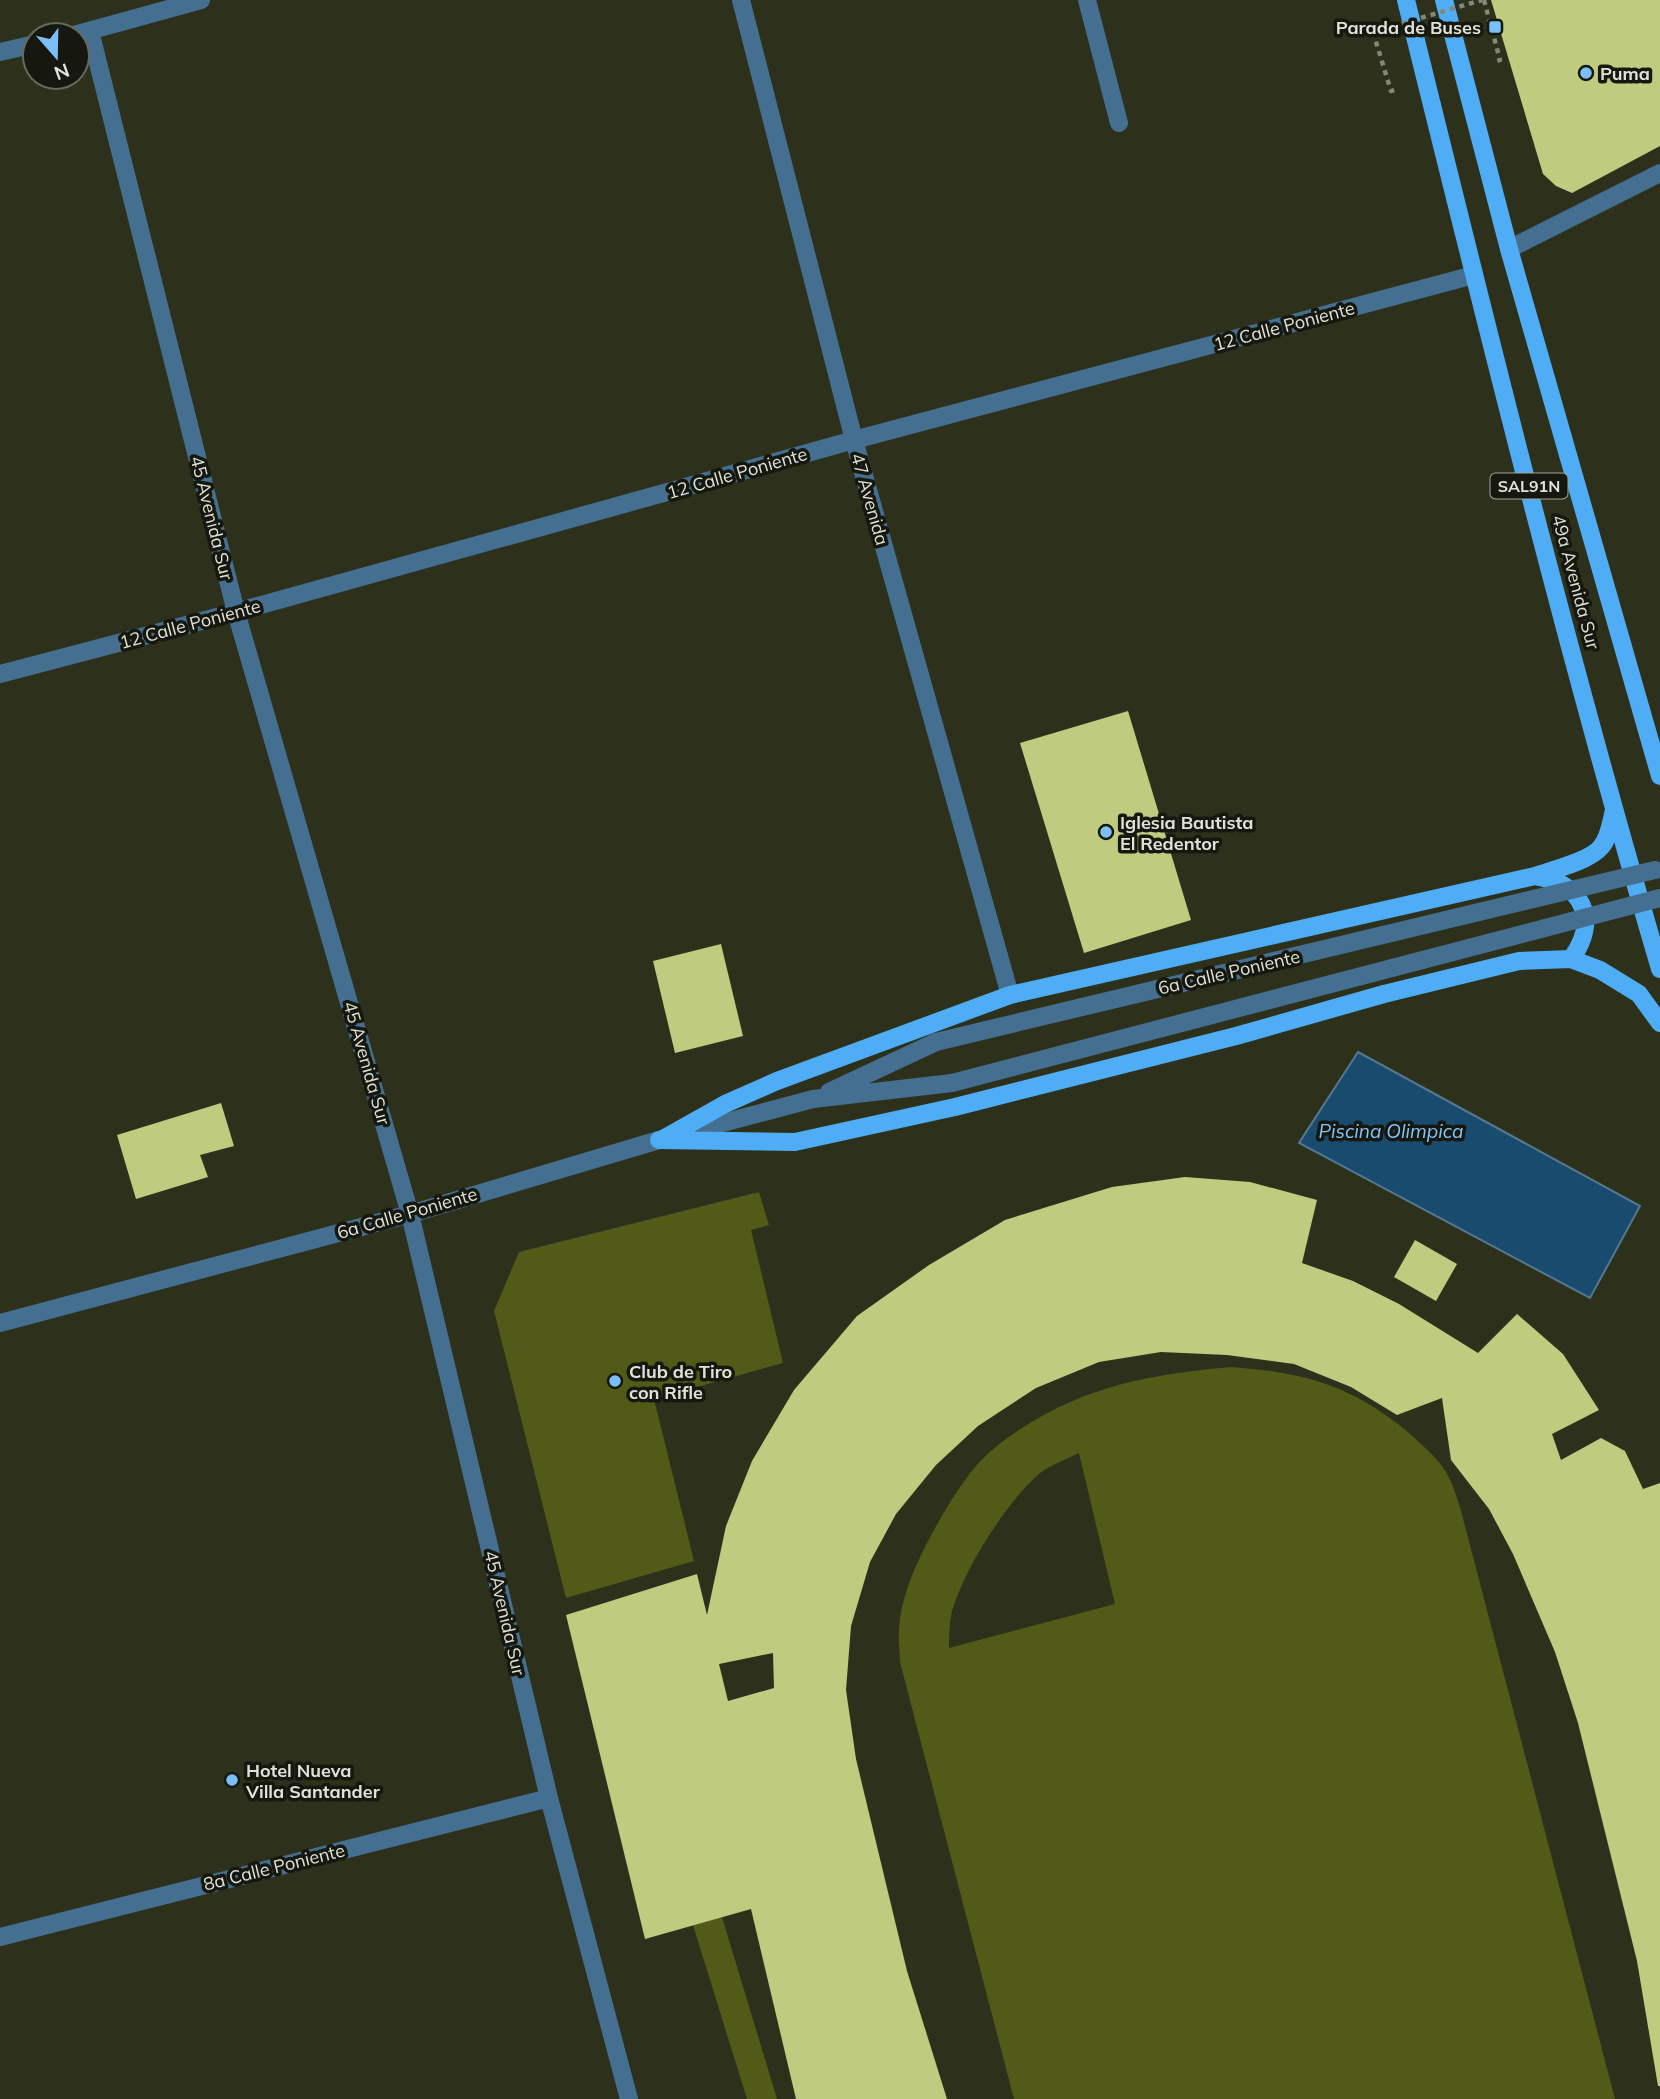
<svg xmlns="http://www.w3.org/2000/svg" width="1660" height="2099" font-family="Mulish,sans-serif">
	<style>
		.green { fill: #515a17; fill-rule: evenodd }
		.water { fill: #194b6f; stroke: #54788e; stroke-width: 2 }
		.building { fill: #bfcc7f; fill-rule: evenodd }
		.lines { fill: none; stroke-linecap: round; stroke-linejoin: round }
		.path { stroke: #838776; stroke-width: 4.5; stroke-dasharray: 5 5; stroke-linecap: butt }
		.minor { stroke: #446f91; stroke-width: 18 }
		.tertiary { stroke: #446f91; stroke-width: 18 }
		.primary { stroke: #4fadf5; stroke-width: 18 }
		.path-bridge { stroke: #838776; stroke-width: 4.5; stroke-dasharray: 5 5; stroke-linecap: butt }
		.tertiary-bridge { stroke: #446f91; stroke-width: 18 }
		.poi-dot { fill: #7abff8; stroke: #16180f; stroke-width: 2.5 }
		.labels { text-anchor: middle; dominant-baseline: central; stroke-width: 7; stroke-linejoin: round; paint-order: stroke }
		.shield { fill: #16180f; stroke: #a3a59a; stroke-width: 2 }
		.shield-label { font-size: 16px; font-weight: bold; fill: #dfe2d5 }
		.poi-label { font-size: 18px; font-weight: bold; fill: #dfe2d5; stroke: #16180f; text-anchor: start }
		.street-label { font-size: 18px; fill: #dfe2d5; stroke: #16180f }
		.water-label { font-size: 19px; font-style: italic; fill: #83c6fe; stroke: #16180f }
	</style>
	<rect width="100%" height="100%" fill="#2d311c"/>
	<path class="green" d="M759 1192 769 1225 751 1230 783 1363 654 1399 694 1561 566 1598 494 1311 519 1252Z
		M1232 1367C1306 1373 1351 1385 1409 1433 1422 1445 1437 1457 1446 1472 1452 1482 1456 1495 1460 1507L1615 2099H1014L900 1662C900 1652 898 1641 899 1630 901 1595 917 1561 934 1530 945 1510 957 1490 971 1472 984 1455 1002 1441 1019 1430 1087 1385 1153 1374 1232 1367ZM1079 1453 1115 1604 949 1648C949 1638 949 1626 951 1616 961 1573 1007 1501 1040 1473 1051 1465 1067 1459 1079 1453Z
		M722 1917 777 2099H747L693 1925Z"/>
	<path class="water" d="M1358 1052 1640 1206 1590 1298 1299 1143Z"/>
	<path class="building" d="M1491 0H1660V146L1572 193 1556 186 1543 174Z
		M1128 711 1191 920 1084 953 1020 743Z
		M721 944 743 1036 675 1053 653 961Z
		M221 1103 234 1146 200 1155 208 1177 136 1199 117 1135Z
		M1185 1177 1250 1182 1317 1200 1302 1263 1353 1281 1399 1304 1478 1353 1517 1314 1563 1354 1599 1410 1552 1434 1561 1460 1601 1438 1625 1451 1643 1489 1660 1483V2086H1658L1637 1961 1578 1723 1555 1652 1513 1554 1489 1509 1451 1460 1442 1398 1397 1415 1351 1387 1294 1364 1227 1355 1161 1352 1099 1362 1036 1388 978 1426 936 1465 896 1514 870 1562 851 1626 846 1690 856 1759 907 1971 947 2099H796L751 1909 645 1939 566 1615 697 1574 707 1615 726 1526 752 1461 794 1390 857 1316 929 1265 1005 1220 1112 1187ZM773 1653 774 1688 728 1701 719 1664Z
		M1415 1240 1457 1264 1436 1301 1394 1277Z"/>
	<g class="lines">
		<path class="path" d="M1484 0 1500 60 1493 62
			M1373 32 1391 91 1398 89"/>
		<path class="minor" d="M741 0 854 440 1010 995
			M1087 0 1119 123
			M90 31 236 612 410 1214 549 1798 629 2099
			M74 35 201 0
			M0 52 35 44
			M1509 249 1660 173
			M0 674 236 612 854 440 1474 275
			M0 1937 549 1798"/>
		<path class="tertiary" d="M829 1092 936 1042
			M0 1323 410 1214 659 1140 813 1099 952 1083"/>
		<path class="primary" d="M1406 0C1486 324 1566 649 1660 969
			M1444 0 1509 249 1660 776
			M1535 876C1583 883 1600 920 1571 959
			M659 1140 795 1142 955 1107 1236 1036 1384 994 1519 961 1571 959 1600 970 1639 994 1660 1023
			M661 1140 725 1104 777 1081 1010 995 1535 876C1552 870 1590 861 1601 847 1609 838 1611 822 1614 810"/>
		<path class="path-bridge" d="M1373 32 1482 0"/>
		<path class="tertiary-bridge" d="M936 1042 1655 870
			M952 1083 1660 898"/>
	</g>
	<g class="poi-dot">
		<rect x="1488" y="20" width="14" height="14" rx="3.5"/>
		<circle cx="1586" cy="73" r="7"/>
		<circle cx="1106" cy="832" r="7"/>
		<circle cx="615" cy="1381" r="7"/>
		<circle cx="232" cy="1780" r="7"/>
	</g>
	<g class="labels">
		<rect class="shield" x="1490.5" y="473.5" width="77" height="25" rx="5"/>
		<g class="shield-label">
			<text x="1529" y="486">SAL91N</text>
		</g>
		<g class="poi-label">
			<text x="1481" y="27" text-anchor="end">Parada de Buses</text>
			<text x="1600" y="73">Puma</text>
			<text x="1120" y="822">Iglesia Bautista<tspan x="1120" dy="21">El Redentor</tspan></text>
			<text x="629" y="1371">Club de Tiro<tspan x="629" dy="21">con Rifle</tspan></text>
			<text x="246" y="1770">Hotel Nueva<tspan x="246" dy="21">Villa Santander</tspan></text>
		</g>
		<g class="street-label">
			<text transform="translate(1284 326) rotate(-15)">12 Calle Poniente</text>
			<text transform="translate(737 473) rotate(-16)">12 Calle Poniente</text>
			<text transform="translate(870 499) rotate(74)">47 Avenida</text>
			<text transform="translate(212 518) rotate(76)">45 Avenida Sur</text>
			<text transform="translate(1576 582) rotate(75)">49a Avenida Sur</text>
			<text transform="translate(190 624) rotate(-15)">12 Calle Poniente</text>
			<text transform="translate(1229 972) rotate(-13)">6a Calle Poniente</text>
			<text transform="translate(367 1063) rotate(74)">45 Avenida Sur</text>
			<text transform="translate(407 1213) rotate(-16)">6a Calle Poniente</text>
			<text transform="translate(505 1613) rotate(77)">45 Avenida Sur</text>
			<text transform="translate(274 1867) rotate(-14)">8a Calle Poniente</text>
		</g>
		<g class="water-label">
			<text x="1391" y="1131">Piscina Olimpica</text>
		</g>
	</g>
	<g transform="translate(56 56) rotate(160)"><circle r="33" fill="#16180f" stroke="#66695e" stroke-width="2"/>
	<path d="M0-5L12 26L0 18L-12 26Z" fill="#7abff8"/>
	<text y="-10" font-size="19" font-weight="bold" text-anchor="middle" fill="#dfe2d5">N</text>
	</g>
</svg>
